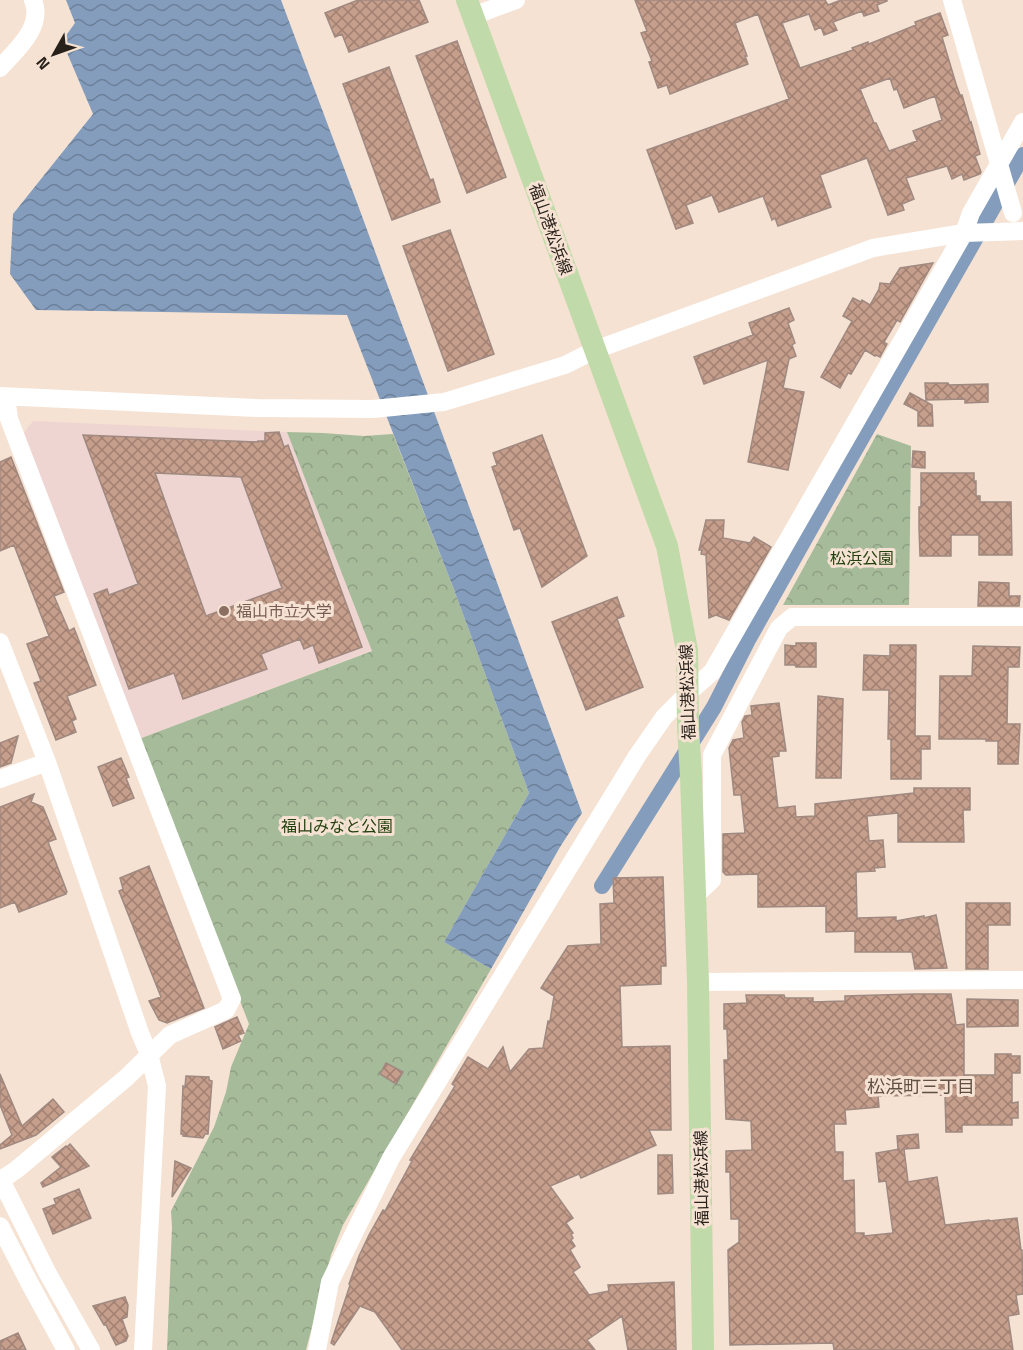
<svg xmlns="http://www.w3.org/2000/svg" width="1023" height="1350" font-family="'Titillium Web','Noto Sans JP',sans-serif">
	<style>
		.education { fill: #efd5d1 }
		.park { fill: url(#park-crowns) }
		.water { fill: url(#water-waves) }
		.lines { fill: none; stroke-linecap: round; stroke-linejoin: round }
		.canal { stroke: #849dbd; stroke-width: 16 }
		.building { fill: url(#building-cross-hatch); stroke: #9f8980; stroke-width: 1.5; fill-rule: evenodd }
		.minor { stroke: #fff; stroke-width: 18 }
		.major { stroke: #c1daa9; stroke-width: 22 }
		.education-dot { fill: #8d6e63; stroke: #f5e2d2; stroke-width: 2 }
		.labels { text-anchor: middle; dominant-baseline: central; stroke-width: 6; stroke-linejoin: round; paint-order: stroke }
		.street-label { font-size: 16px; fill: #28211b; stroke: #f5e2d2 }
		.park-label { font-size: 16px; fill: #22400e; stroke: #f5e2d2 }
		.education-label { font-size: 16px; fill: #785e54; stroke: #f5e2d2; text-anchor: start }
		.neighbourhood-label { font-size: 18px; fill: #605043; stroke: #f5e2d2 }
	</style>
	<defs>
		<pattern id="park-crowns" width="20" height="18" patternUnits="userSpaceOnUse" patternTransform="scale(1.5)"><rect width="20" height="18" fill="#a5bb9a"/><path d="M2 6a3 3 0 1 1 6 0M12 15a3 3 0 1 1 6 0" fill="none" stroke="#8ea084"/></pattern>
		<pattern id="water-waves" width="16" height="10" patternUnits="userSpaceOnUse" patternTransform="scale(1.5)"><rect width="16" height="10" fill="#849dbd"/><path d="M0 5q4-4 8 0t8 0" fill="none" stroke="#6c8099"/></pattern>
		<pattern id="building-cross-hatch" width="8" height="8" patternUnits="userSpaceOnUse" patternTransform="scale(1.5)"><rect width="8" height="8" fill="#c69e8c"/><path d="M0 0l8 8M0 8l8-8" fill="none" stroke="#a18072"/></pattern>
	</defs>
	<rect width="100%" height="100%" fill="#f5e2d2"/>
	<path class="education" d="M33 421 287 432 373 650 139 739 23 434Z"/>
	<path class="park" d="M287 432 323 433 364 436 393 434 453 587 529 793 444 942 491 969 343 1225 331 1255 306 1350H167L172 1227 171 1211 214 1127 226 1092 231 1067 249 1024 139 739 372 651Z
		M877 434 911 446 909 605H783Z"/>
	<path class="water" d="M66 0H281L359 208 582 813 560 847 491 969 444 942 529 793 453 587 347 315 36 310 10 274 13 214 93 114 62 41 75 23Z"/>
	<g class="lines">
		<path class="canal" d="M602 886 714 707 749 638 844 469 1023 155"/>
	</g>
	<path class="building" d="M358 0H419L428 22 349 52 342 34 335 37 325 13Z
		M635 0H825L828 5 841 0H887V1L877 5 879 11 864 16 862 11 833 22 837 30 824 35 821 27 815 30 809 14 782 23 800 68 853 50 852 48 868 42 869 44 916 25 915 22 940 13 948 35 942 37 956 84 960 95H962L970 123 971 122 980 154 975 156 981 172 980 174 964 180 962 174 952 179 947 166 906 178 914 199 902 204 904 210 888 215 867 158 820 175 831 207 778 226 775 218 772 220 763 196 719 212 712 195 686 205 693 223 676 229 647 150 789 99 758 14 735 23 747 56H745L748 64 670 94 667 85 658 88 649 62 652 61 641 33 647 31ZM890 78 894 90 897 89 904 108 935 96 942 120 913 131 917 141 889 151 876 123H874L860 89Z
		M457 41 506 177 467 193 416 56Z
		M389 67 430 180 433 179 440 202 392 220 343 84Z
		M450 230 494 354 448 371 403 246Z
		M933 263 900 322 897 320 884 342 887 344 880 357 876 355 875 356 865 350 851 374 848 373 840 388 821 377 852 321 843 316 853 298 861 302 862 300 870 305 879 289 880 283 890 284 900 268Z
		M789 308 794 320 788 323 795 343 792 345 796 356 789 359 783 388 804 392 788 470 748 462 768 360 704 384 694 357 753 335 749 323Z
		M925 383H948L949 385 988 384V402L965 403V399L926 400Z
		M910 393 932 405 933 426H918V411L904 404Z
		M279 432 284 447 288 445 362 647 319 663 313 645 304 649 300 639 261 654 267 669 183 699 174 673 129 689 94 594 107 589 109 595 138 584 83 435 258 442V441H265V433ZM155 473 241 477 282 588 206 616Z
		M542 435 587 556 542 587 520 528 514 530 492 467 497 465 493 453Z
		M913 451 925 452V468L912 467Z
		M11 457 64 592 54 596 69 631 74 628 96 685 67 696 76 719 72 721 76 732 56 740 34 683 41 681 27 644 49 636 14 545 0 551V462Z
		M921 473H974V481H976V496H980V502H1011L1012 555H979V535H951V556H920L919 528V507H921Z
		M706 520H724L723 538 750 543 754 537 771 547 729 620 716 615 709 618 706 555 701 554 702 550H699Z
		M979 582 1009 583V596H1020L1019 606H978Z
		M617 597 624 616 617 619 643 687 586 710 552 622Z
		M796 643H816V667H796L795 665H785V645L796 646Z
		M890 645H916L915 736H930V749H921V779H891V739H888L889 690H863L864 655 890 656Z
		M973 646 1020 647 1019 667H1008L1007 724H1020L1018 764H998V741H986V739H939L940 676H972Z
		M818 696 843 699 841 778H816Z
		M779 703 786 751H779V756L772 757 778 808 795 806 796 817 815 816V804L914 793V788H970V810H963L964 842H898V813L867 816 869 841 883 840 885 867 874 868 875 871 856 872 857 918 896 917V921L924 916V918L936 915 947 968 915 969 912 952H855V931L826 932V906L758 907V874L726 875 723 872V834L745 833 741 795H734L729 748 733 740 744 738 742 722 745 716 752 715 751 706Z
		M18 736 11 763 0 767V743Z
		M121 758 129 777 126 778 134 798 113 806 98 767Z
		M34 794 31 802 43 807 56 839 48 842 67 892 65 893 66 894 19 912 15 902 0 908V807Z
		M149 866 204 1008 167 1023 159 1020 149 1001 161 997 119 891 123 889 120 878Z
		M663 877 666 966H661V984L620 986 622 1047 670 1046 671 1130H649L656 1145 581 1178 579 1174 550 1186 573 1218 566 1223 573 1233 571 1234 573 1238 571 1240 575 1246 570 1250 580 1267 573 1272 589 1295 609 1291 608 1285 674 1282 676 1350H628L622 1316 587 1340 595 1350H402L375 1312 360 1306 334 1345 331 1343 350 1285 349 1284 359 1256 369 1235 383 1210 385 1211 392 1198 412 1161 410 1160 455 1086 452 1084 468 1057 488 1069 503 1047 510 1072 529 1049 543 1048 548 1021H550L554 996 541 988 568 946 601 944 600 904 614 903 613 878Z
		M966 903H1010V925H988V969H966Z
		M914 994H951L956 1025 964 1024V1075H995V1054H1011V1056H1020V1073H1012V1103L1018 1102V1118H1012V1125H962V1132H946L945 1095 878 1096 879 1107 845 1110 846 1124H834L835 1152H843V1181L854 1180 855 1233H864V1236L893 1233 886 1181 879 1182 876 1153 900 1149H898L897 1136 918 1134 919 1148 904 1149 908 1182 937 1177 945 1225 989 1220V1221L1017 1218 1021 1250H1022L1023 1294 1016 1295 1019 1314 1008 1316 1013 1350H834L833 1343 730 1345 728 1250 739 1242V1219H731L730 1172H726V1151L752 1150 751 1121 726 1119 724 1060H728L727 1029H724V1004L747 1003 746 995H784L785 998H813V1002L845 1001V996Z
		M967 999 1018 1000V1026L967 1027Z
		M237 1017 244 1033 238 1035 241 1041 223 1049 215 1027Z
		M386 1063 403 1072 396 1084 380 1074Z
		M0 1074 22 1126 53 1099 64 1112 36 1135 0 1149V1145L12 1135 0 1105Z
		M186 1076 209 1077V1080L212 1081 208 1134H205L203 1138 183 1136V1134H181L183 1086 185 1087Z
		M70 1144 89 1166 43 1187 41 1183 61 1167 52 1157 66 1146 67 1147Z
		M658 1155H672L673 1193 658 1194Z
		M175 1161 191 1168 172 1197Z
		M79 1189 91 1218 53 1234 43 1209 56 1204 54 1199Z
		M125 1297 128 1305 127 1317 122 1319 128 1336 126 1341 116 1345 106 1325H104L93 1306Z
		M18 1333 26 1350H0V1341Z"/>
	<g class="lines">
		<path class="minor" d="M952 0 1013 213
			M473 16 516 0
			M0 68C16 50 44 27 33 0
			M0 396 257 408 373 409 444 402 565 365 595 350 873 248 964 233 1023 231
			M0 642 47 762 140 1033 149 1054 157 1086 143 1350
			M0 779 47 762
			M695 896 712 880V755L779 628 792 617H1023
			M698 982 1023 980
			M0 1178 47 1272 91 1350
			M1 1180 16 1170 126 1078 170 1035 226 1010 232 999 9 419 6 397
			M0 1226 30 1284 66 1350
			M317 1350 330 1282 391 1158 637 756 664 717 687 694 712 672 964 233 971 213 1023 122"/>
		<path class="major" d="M467 0 667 546 687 650 688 727 691 776 698 982 703 1350"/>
	</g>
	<circle class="education-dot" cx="224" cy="611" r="6"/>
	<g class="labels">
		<g class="street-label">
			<text transform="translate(551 229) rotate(70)">福山港松浜線</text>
			<text transform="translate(687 692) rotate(-92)">福山港松浜線</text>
			<text transform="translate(701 1178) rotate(-91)">福山港松浜線</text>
		</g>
		<g class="park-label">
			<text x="862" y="558">松浜公園</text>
			<text x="337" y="826">福山みなと公園</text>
		</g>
		<g class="education-label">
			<text x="236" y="611">福山市立大学</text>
		</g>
		<g class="neighbourhood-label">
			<text x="921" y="1086">松浜町三丁目</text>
		</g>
	</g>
	<g transform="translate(54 54) rotate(230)" stroke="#f5e2d2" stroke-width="4.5" paint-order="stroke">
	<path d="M0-4.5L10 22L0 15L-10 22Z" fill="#28211b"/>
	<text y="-9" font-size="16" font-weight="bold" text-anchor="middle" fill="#28211b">N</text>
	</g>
</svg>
